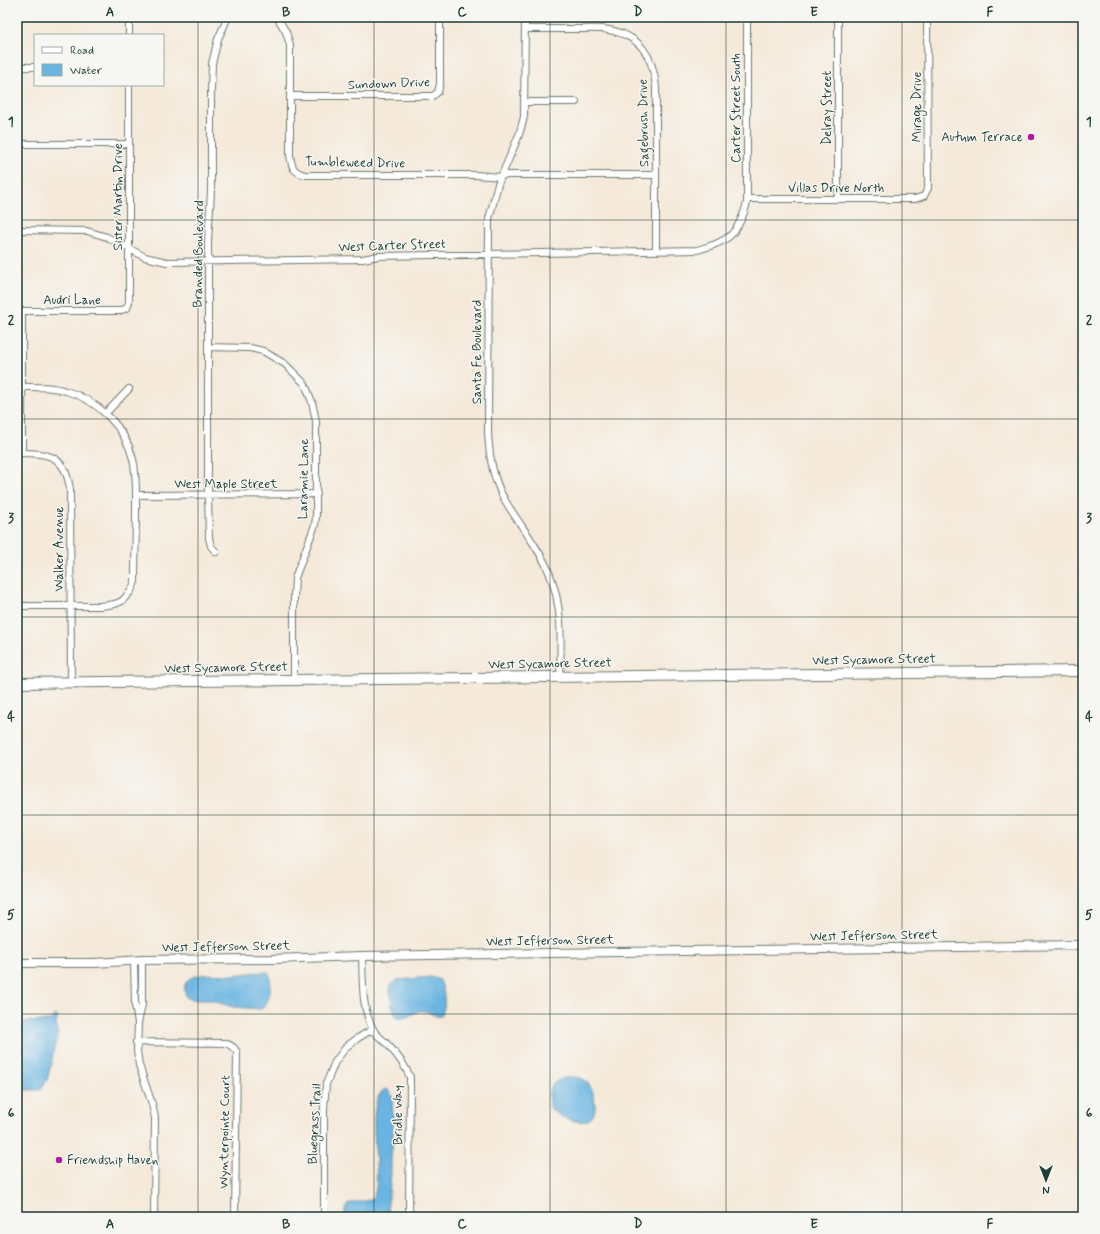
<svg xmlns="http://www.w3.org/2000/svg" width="1100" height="1234" font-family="Mynerve,sans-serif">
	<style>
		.water { fill: #69b4e1; stroke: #44788a }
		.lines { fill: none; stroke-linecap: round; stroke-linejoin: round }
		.minor-casing { stroke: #6a796e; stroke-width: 8 }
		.tertiary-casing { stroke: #6a796e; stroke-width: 10 }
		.primary-casing { stroke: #6a796e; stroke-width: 12 }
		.minor { stroke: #fff; stroke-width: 6 }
		.tertiary { stroke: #fff; stroke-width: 8 }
		.primary { stroke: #fff; stroke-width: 10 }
		.grid { fill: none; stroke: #1f3d34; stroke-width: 1; stroke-opacity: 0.55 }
		.poi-dot { fill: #b5179e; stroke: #f6f6f2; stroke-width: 1.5 }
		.labels { text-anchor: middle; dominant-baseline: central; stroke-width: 3; stroke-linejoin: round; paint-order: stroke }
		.street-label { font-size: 13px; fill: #1f3d34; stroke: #f6f6f2 }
		.poi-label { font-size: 13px; fill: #1f3d34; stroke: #f6f6f2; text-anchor: end }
		.neatline { fill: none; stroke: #1f3d34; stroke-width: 1.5 }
		.grid-label { font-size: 13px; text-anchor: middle; font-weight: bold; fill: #1f3d34 }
	</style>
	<rect width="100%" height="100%" fill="#f6f6f2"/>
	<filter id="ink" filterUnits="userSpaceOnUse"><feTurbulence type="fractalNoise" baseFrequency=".025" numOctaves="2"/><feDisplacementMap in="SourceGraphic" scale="8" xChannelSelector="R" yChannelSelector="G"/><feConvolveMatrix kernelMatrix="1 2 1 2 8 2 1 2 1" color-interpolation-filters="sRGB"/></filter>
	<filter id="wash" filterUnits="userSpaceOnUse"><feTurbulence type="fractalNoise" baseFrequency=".012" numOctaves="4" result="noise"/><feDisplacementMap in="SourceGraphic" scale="16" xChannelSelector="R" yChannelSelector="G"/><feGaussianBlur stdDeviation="0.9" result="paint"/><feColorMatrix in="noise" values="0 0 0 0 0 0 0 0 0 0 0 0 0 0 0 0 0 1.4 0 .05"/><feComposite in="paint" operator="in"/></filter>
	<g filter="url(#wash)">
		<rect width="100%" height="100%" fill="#f5e9d9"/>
		<path class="water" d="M266 972 269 973 270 976C271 987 271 1003 261 1009L233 1007 210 1000H198L187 998C174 968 217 975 232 975 243 974 255 972 266 972Z
			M431 977 440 980C444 990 447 1006 441 1016 433 1018 429 1009 420 1011 411 1013 406 1022 396 1016L392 1007 390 990 391 985 397 980Z
			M54 1015 58 1017 56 1023 58 1034 54 1048 51 1065 47 1080 41 1089 39 1090H17V1022L48 1021 51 1020Z
			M567 1077C573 1077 580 1077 585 1080 593 1086 599 1109 592 1117 583 1127 560 1118 552 1110 547 1104 547 1090 553 1084 557 1080 562 1079 567 1077Z
			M385 1089 388 1090 390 1092 392 1096 393 1118V1141L391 1156V1174L388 1202 389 1217H345V1210L348 1204C354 1202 370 1201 372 1199 386 1183 361 1102 385 1089Z"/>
	</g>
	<g filter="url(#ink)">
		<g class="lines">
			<defs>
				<path id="minor" d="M277 17 286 32 290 45V155C292 167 292 171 305 175H476L501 177
					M525 17 524 117 519 135 498 184 489 219 488 432C489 457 493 481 506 502 520 526 539 547 549 572 563 606 561 641 560 677
					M838 17V199
					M525 29C543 29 561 29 578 29 588 29 600 28 609 30 641 36 653 56 656 87V251
					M129 35V17
					M17 67H35
					M290 96H433L438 92 440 84V17
					M525 102H576
					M17 144H129
					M503 175H655
					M747 199H915L924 196 928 188 927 17
					M17 230 87 231 107 237 145 257 167 262 363 259 378 256 697 250C728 242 738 235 747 203V17
					M17 311H119L127 308 129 302V85
					M208 347 250 348 263 351 285 364 305 384 312 402 316 421V517L315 525 295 578 294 597V680
					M17 387C33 387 50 386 66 391 98 400 125 427 133 459 137 476 136 494 136 511 136 535 135 558 135 582L131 591 122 601 115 604 100 606H17
					M106 413 129 389
					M17 453C48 453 65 454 70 489L71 683
					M22 453V311
					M136 495 317 494
					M216 552 211 546 209 538 208 495V242L211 191V90L212 64 218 39 228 17
					M362 956C363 981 361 1009 374 1031 378 1037 385 1041 389 1046 398 1056 405 1065 410 1077L409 1217
					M134 960 135 1005 138 1023 137 1051 139 1065 152 1104 155 1118 154 1217
					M138 1023 142 1005V960
					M136 1042 226 1043C231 1046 235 1047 237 1053L235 1217
					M324 1217V1108L326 1084 335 1062 346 1047 358 1038 373 1029"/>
				<path id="tertiary" d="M17 963H94L142 960 273 959 362 956 1083 945"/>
				<path id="primary" d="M17 683 1083 671"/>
			</defs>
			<use href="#minor" class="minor-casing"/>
			<use href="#tertiary" class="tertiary-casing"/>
			<use href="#primary" class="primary-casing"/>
			<use href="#minor" class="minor"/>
			<use href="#tertiary" class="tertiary"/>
			<use href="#primary" class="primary"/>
		</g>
	</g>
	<path class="grid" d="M198 17V1217M374 17V1217M550 17V1217M726 17V1217M902 17V1217M17 220H1083M17 419H1083M17 617H1083M17 815H1083M17 1014H1083"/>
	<g class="poi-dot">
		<circle cx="1031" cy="137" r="4"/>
		<circle cx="59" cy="1160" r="4"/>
	</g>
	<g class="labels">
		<g class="street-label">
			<text transform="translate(389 84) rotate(-2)">Sundown Drive</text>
			<text transform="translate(917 107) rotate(-90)">Mirage Drive</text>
			<text transform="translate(736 108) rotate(-90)">Carter Street South</text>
			<text transform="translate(827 108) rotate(-90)">Delray Street</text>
			<text transform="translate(644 123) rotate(-91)">Sagebrush Drive</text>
			<text transform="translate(355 163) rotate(1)">Tumbleweed Drive</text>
			<text x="836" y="188">Villas Drive North</text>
			<text transform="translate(118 197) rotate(-90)">Sister Martin Drive</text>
			<text transform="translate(392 246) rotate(-2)">West Carter Street</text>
			<text transform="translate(199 254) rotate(-89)">Branded Boulevard</text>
			<text x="72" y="300">Audri Lane</text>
			<text transform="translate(477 352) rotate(-90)">Santa Fe Boulevard</text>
			<text transform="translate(304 479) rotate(-89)">Laramie Lane</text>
			<text x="226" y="484">West Maple Street</text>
			<text transform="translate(59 549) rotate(-90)">Walker Avenue</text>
			<text transform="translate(874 660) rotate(-1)">West Sycamore Street</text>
			<text transform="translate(550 664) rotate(-1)">West Sycamore Street</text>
			<text transform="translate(226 668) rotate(-1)">West Sycamore Street</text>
			<text transform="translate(874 936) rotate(-1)">West Jefferson Street</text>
			<text transform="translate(550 941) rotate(-1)">West Jefferson Street</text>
			<text transform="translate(226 947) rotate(-1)">West Jefferson Street</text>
			<text transform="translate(398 1115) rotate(-90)">Bridle Way</text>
			<text transform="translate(315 1124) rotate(-87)">Bluegrass Trail</text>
			<text transform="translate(225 1132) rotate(-89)">Wynterpointe Court</text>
		</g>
		<g class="poi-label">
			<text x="1023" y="137">Autum Terrace</text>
			<text x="67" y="1160" text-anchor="start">Friendship Haven</text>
		</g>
	</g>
	<rect width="1100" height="1234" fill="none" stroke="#f6f6f2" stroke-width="44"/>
	<rect x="34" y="34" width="130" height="52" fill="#f6f6f2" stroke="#a0aca6"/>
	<rect x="42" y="47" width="20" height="6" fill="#ffffff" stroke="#a0aca6"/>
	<text x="70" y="54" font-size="12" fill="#1f3d34">Road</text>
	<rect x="42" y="64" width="20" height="12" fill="#69b4e1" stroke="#a0aca6"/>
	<text x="70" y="74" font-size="12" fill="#1f3d34">Water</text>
	<g transform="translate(1046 1180) rotate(180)" stroke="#f6f6f2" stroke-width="3" paint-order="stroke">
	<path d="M0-3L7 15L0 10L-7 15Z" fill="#1f3d34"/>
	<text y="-6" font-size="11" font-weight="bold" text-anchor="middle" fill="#1f3d34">N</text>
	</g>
	<rect x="22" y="22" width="1056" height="1190" class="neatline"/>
	<g class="grid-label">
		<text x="110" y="16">A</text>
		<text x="286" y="16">B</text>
		<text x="462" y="16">C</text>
		<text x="638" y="16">D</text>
		<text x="814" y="16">E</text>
		<text x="990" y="16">F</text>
		<text x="11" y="126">1</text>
		<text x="1089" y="126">1</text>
		<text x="11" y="324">2</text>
		<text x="1089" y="324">2</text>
		<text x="11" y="522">3</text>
		<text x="1089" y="522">3</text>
		<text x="11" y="721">4</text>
		<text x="1089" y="721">4</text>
		<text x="11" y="919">5</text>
		<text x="1089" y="919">5</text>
		<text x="11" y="1117">6</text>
		<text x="1089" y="1117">6</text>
		<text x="110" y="1228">A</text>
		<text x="286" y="1228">B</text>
		<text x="462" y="1228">C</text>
		<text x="638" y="1228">D</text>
		<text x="814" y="1228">E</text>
		<text x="990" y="1228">F</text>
	</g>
</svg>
